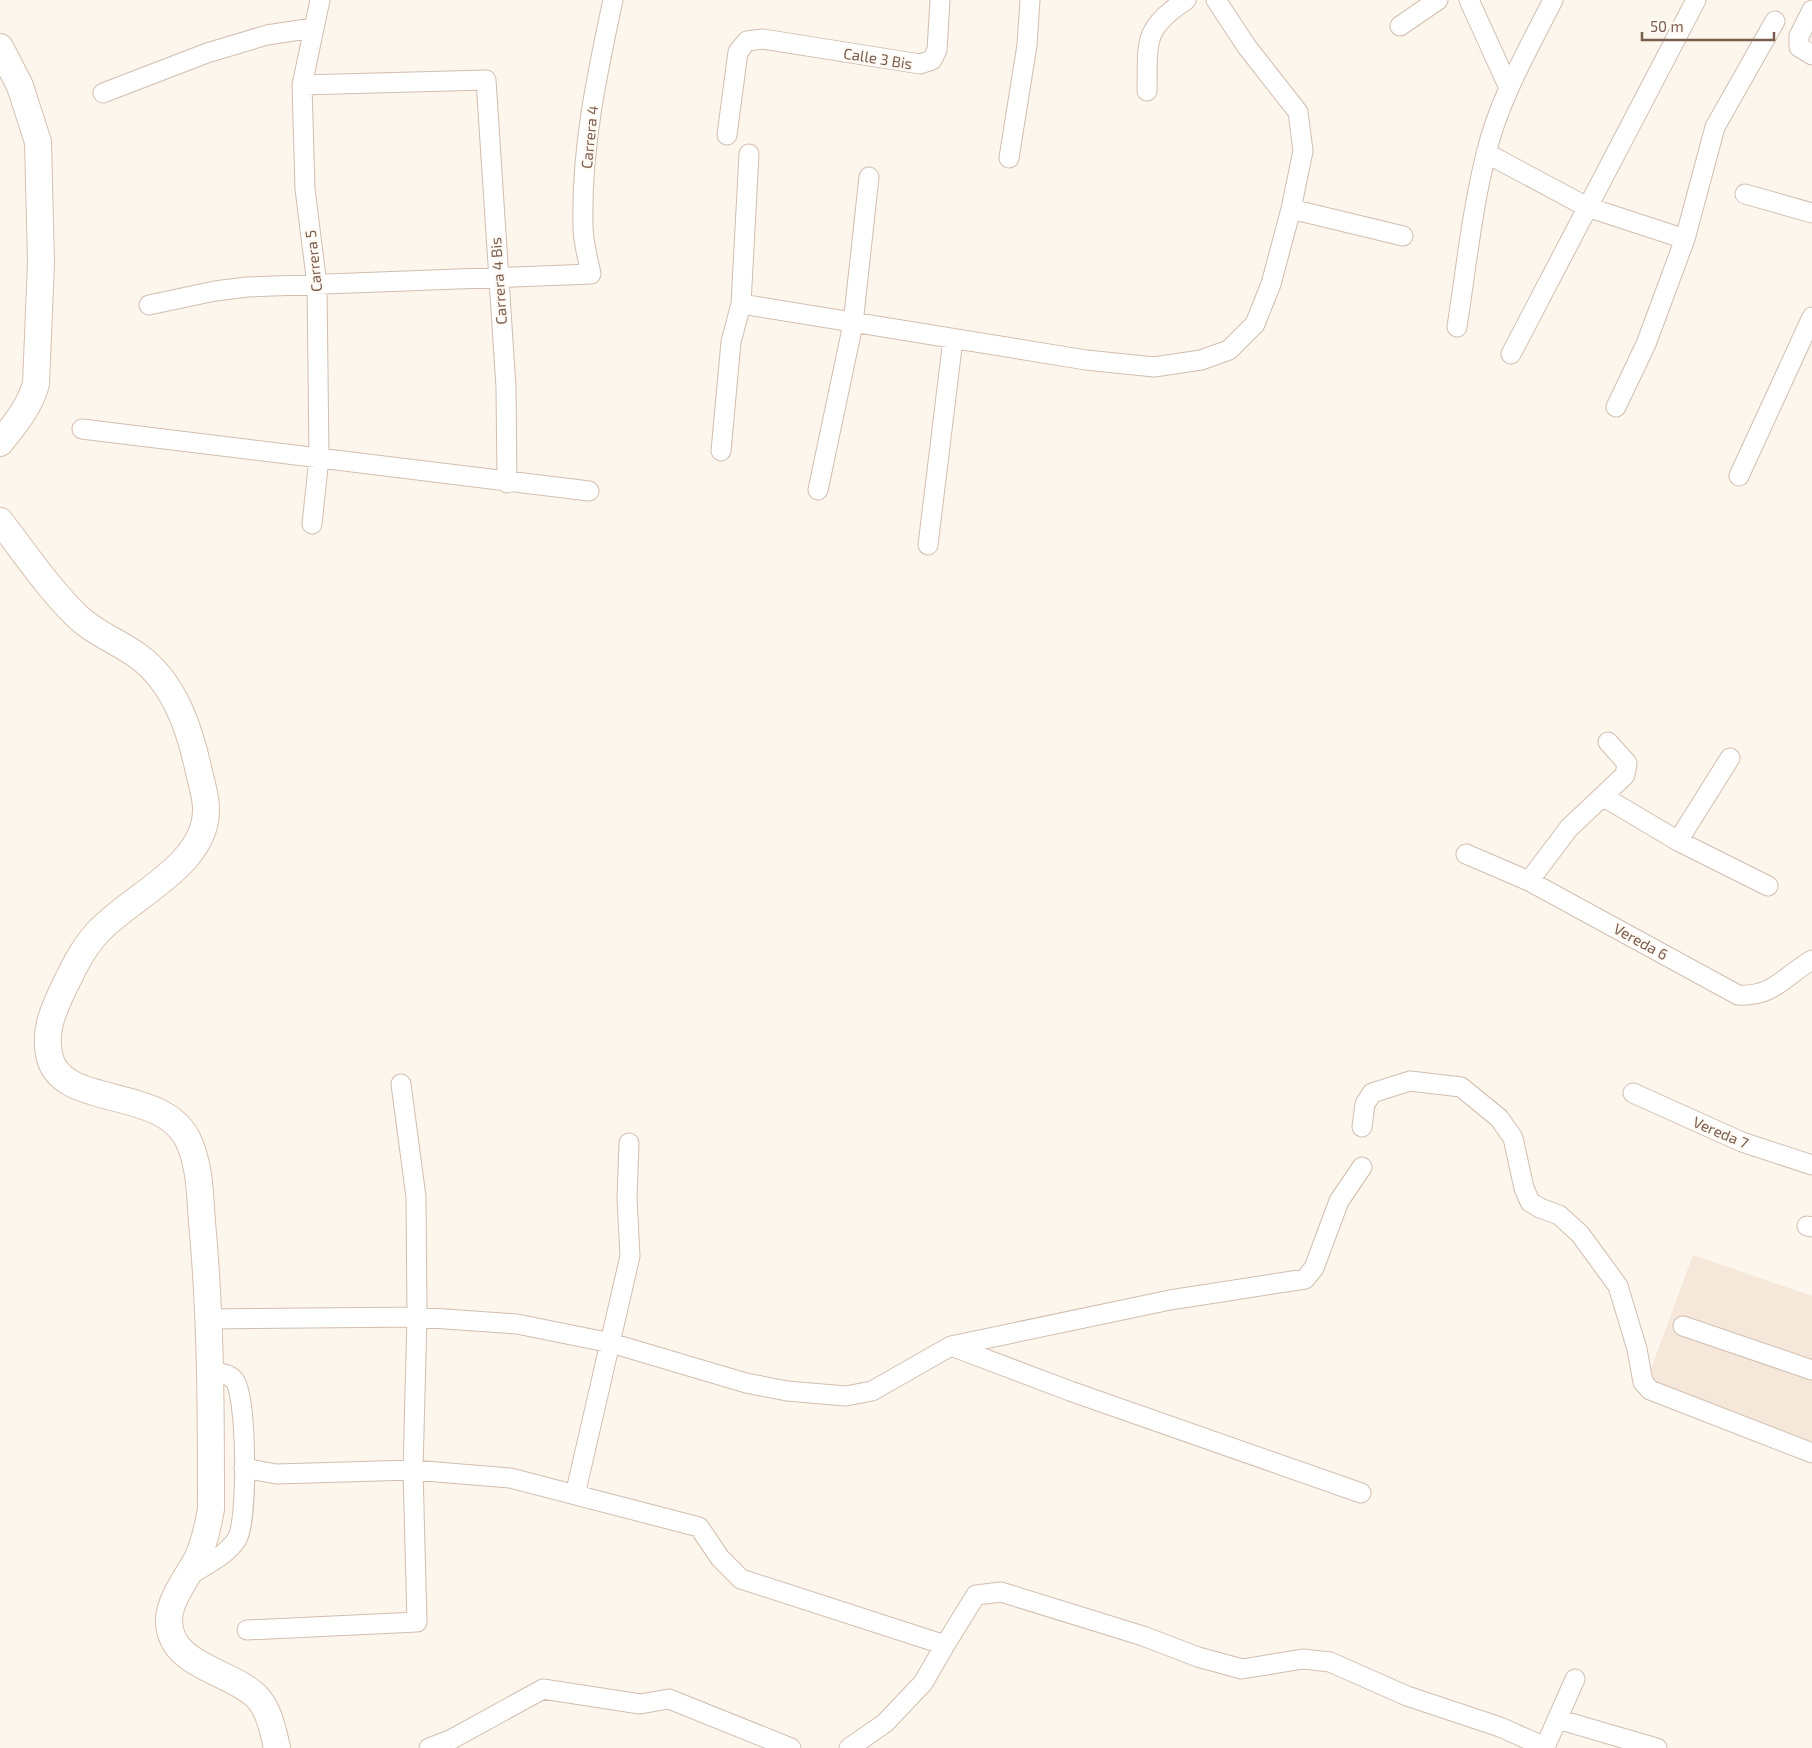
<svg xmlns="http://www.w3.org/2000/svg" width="1812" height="1748" font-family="'Exo 2',sans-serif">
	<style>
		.residential { fill: #f5e8da }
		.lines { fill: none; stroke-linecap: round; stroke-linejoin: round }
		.minor-casing { stroke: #d1beb0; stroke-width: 21 }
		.secondary-casing { stroke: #d6c0b0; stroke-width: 28 }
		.minor { stroke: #fff; stroke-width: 19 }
		.secondary { stroke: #fff; stroke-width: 26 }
		.labels { text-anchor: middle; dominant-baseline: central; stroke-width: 4; stroke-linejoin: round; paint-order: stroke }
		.street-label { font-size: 15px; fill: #7a5c4d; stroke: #fffaf3 }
	</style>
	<rect width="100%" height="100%" fill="#fdf6ec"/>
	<path class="residential" d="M1693 1255 1812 1296V1446L1645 1385Z"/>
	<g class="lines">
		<defs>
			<path id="minor" d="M1469 0 1509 88
				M1812 10 1799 36V47L1812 55
				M1400 26 1438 0
				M302 85 486 80 506 387 507 483
				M1147 91C1148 42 1142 29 1186 0
				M103 93 207 53 267 35 313 28
				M727 135 738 52 747 41 763 39 920 64 932 60 937 50 940 0
				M1486 153 1587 207 1685 239
				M1009 158 1027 45 1030 0
				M1745 194 1812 213
				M1291 209 1403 236
				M741 304 1086 360 1154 367 1201 360 1229 350 1255 324 1271 284 1291 209 1303 151 1298 112 1247 47 1216 0
				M149 305 215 291 247 287 591 274C588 259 583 242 583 226 581 149 597 74 613 0
				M1457 327C1466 269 1472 210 1486 154 1499 99 1528 50 1553 0
				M1511 354 1696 0
				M1616 407 1646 344 1685 239 1715 127 1775 21
				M82 429 589 491
				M721 451 731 342 741 304 749 154
				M1739 476 1812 317
				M818 490 853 324 869 177
				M312 524 319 458 317 285 305 189 302 85 320 0
				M928 545 953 339
				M1604 797 1678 841 1768 886
				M1678 841 1730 758
				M1466 854 1529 881 1738 995C1774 997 1784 976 1812 960
				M1529 881 1569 828 1625 775 1627 763 1608 742
				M1633 1093 1742 1142 1812 1165
				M1362 1127 1365 1104 1372 1093 1410 1081 1461 1087 1499 1118 1513 1138 1524 1188 1530 1202 1540 1208 1559 1215 1580 1234 1618 1286 1637 1349 1643 1382 1650 1390 1812 1453
				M1807 1226 1812 1227
				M210 1319 417 1317 517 1324 611 1343 746 1383 787 1391 846 1396 872 1391 951 1346 1170 1300 1305 1279 1314 1268 1339 1201 1362 1167
				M1683 1326 1812 1370
				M951 1346 1070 1391 1361 1493
				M244 1468 276 1474 413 1470 510 1478 699 1527 720 1558 741 1579 945 1645 923 1683 885 1723 849 1748
				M575 1495 630 1256 627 1198 629 1143
				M188 1576C204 1566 226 1556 237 1539 248 1521 247 1400 235 1381 229 1373 220 1373 211 1373
				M247 1630 417 1622 413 1470 417 1317 416 1197 401 1084
				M945 1645 976 1595 1001 1592 1143 1636 1198 1657 1242 1669 1303 1659 1330 1662 1407 1696 1500 1727 1545 1747 1575 1679
				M1557 1719 1657 1748
				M429 1748 452 1739 543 1689 640 1704 669 1699 791 1748"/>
			<path id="secondary" d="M0 47 20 86 38 142 41 263 36 384C29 408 15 424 0 443
				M0 521C25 553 48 588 77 616 94 633 119 642 138 656 175 683 190 730 199 772 202 784 206 797 206 809 207 866 130 896 97 933 80 952 71 973 60 996 51 1016 45 1032 49 1054 58 1109 159 1085 187 1138 200 1163 200 1195 202 1222 211 1318 211 1413 211 1509 208 1526 205 1541 198 1557 189 1575 170 1598 169 1619 168 1666 229 1670 256 1696 269 1709 273 1730 277 1748"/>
		</defs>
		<use href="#minor" class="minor-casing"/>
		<use href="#secondary" class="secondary-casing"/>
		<use href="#minor" class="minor"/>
		<use href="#secondary" class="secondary"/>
	</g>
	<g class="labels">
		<g class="street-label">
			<text transform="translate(878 58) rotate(9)">Calle 3 Bis</text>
			<text transform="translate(589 137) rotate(-84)">Carrera 4</text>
			<text transform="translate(313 261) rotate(-96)">Carrera 5</text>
			<text transform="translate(498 281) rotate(-94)">Carrera 4 Bis</text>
			<text transform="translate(1641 941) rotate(29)">Vereda 6</text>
			<text transform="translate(1721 1132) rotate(23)">Vereda 7</text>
		</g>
	</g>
	<path d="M1642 32v8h132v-8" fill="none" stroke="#7a5c4d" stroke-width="2.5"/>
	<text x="1650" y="32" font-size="15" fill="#7a5c4d" stroke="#fffaf3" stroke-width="4" paint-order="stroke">50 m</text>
</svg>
